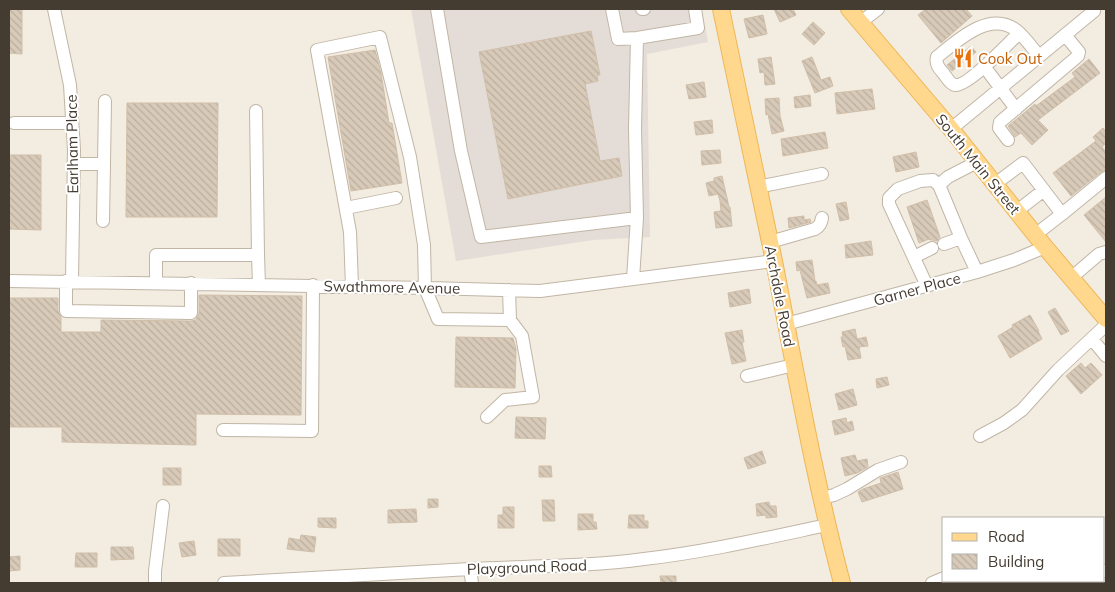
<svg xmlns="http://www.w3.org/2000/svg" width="1115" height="592" font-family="Mulish,sans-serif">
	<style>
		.industrial { fill: #e4ddd7 }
		.building { fill: url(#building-back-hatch); stroke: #d0bea8 }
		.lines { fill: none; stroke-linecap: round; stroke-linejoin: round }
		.minor-casing { stroke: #c1b6a6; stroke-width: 14 }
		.major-casing { stroke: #eeb654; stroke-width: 18 }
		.minor { stroke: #fff; stroke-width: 12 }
		.major { stroke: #ffd78d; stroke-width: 16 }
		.labels { text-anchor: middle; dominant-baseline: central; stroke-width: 4; stroke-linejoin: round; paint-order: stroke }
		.food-label { font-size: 15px; fill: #c56008; stroke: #fff; text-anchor: start }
		.street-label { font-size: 15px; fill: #443b31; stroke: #fff }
	</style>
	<defs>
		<pattern id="building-back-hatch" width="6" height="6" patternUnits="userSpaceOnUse" patternTransform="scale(1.25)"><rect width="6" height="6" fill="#d8cab8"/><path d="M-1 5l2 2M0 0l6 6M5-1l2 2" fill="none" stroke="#bbae9f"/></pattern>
	</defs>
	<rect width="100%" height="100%" fill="#f2ece1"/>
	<path class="industrial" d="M411 9H702L708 42 647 54 650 237 593 240 456 261Z"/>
	<path class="building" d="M9 9H22V54L9 53Z
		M774 9H793L796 15 780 22Z
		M926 9H966L972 16 941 43 918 15Z
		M763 15 767 34 749 38 744 19Z
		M813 22 825 33 814 45 802 34Z
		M591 31 600 75H597L598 81 585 84 600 161 619 158 622 176 508 199 479 52Z
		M971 46 976 52 952 71 947 65Z
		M375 50 381 73 389 123H392L402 183 351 191 328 57Z
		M771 57 775 84 765 85 764 72 760 73 758 59Z
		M812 57 821 80 830 77 833 86 815 93 802 61Z
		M1089 59 1100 73 1038 120 1048 130 1032 145 1021 133 1015 137 1008 126 1035 104 1036 106 1075 77 1072 73Z
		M704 82 706 97 689 99 686 85Z
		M872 89 875 109 837 114 835 93Z
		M810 95 811 106 795 108 794 97Z
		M779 98 780 116 784 131 772 134 768 114 766 115 765 99Z
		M127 103H218L217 217H126Z
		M712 120 713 133 696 135 694 122Z
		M1103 128 1106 132V143L1102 147 1106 152V170L1101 172 1071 196 1053 173 1096 141 1093 137Z
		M825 132 828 148 783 156 781 139Z
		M720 150 721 163 702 165 701 151Z
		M916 152 919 167 896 172 893 157Z
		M9 155H41V230L9 229Z
		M722 176 729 207H730L732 226 716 228 714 212 721 211 720 201 718 194 709 196 706 183 714 181V178Z
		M1106 197V242L1084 215Z
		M927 200 940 237 937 241 933 240H930L929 239 919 243 907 207Z
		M846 202 849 219 840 221 836 204Z
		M804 216V220L810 219 811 222 789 228 788 218Z
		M871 241 873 255 846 258 845 245Z
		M812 260 815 281H816L817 285 828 283 830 293 807 298 800 270 797 271 796 262Z
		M749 289 751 303 730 307 728 293Z
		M199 295 302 296 301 415 196 414V445L62 442V427H9V298H58V311L61 317V332H101V320L191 321 196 320 199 313Z
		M1055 308 1069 331 1061 335 1048 312Z
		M1030 315 1039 331H1038L1042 339 1010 358 998 336 1013 327 1012 325Z
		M855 329 857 339 866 337 868 346 859 347 861 358 848 360 845 346 843 347 841 337H843L842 332Z
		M742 330 744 342H742L746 361 732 364 725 333Z
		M456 337 513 338 516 349 515 388 455 387Z
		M1081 363 1085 368 1091 363 1102 375 1081 394 1066 376Z
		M887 377 889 385 877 388 876 379Z
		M853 389 857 405 839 410 835 394Z
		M516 417 546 418 545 439 515 438Z
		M846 418 847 423 852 421 854 430 835 435 832 421Z
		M762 451 766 463 748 469 744 458Z
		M855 455 857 461 867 459 868 467 857 473 845 476 841 458Z
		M539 466H551L552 477H539Z
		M163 468H181V485H163Z
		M898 472 903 489 862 502 858 492 863 489 881 483 880 478Z
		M428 499H438V507L428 508Z
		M542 500H554L555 521H543Z
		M769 502 770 506H776L777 517 766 518V515L757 516 756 504Z
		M503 507H514V528H498V515H503Z
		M416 509 417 522 388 523V510Z
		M578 514H593V522H596L597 529 578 530Z
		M629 515H644V521H648V528H628Z
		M318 518H336V528L318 527Z
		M301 535 316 537 314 552 287 549 289 538 300 540Z
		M218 539H240V556H218Z
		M194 541 196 555 182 557 179 543Z
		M111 547H133L134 559 111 560Z
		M76 553H97V567H75Z
		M20 556V570L9 571V557Z
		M660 576H676V583H661Z"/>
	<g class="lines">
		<defs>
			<path id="minor" d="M54 9 70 85 74 150 72 281
				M437 9 461 151 481 237 637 218
				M612 9 618 39 637 38 698 28 695 9
				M642 9H644
				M861 22 878 9
				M1019 33C1009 43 967 87 955 85 950 84 947 78 944 74 940 69 935 65 937 57 957 41 989 10 1016 30 1025 37 1032 48 1039 56
				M984 66 1016 109
				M256 111 258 255
				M14 123H72
				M951 129 1094 11 1093 9
				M1008 140 999 128 1000 122 1078 56 1079 52 1065 35
				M73 164H104L105 101
				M995 184 1023 163 1062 214 1035 235
				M939 185 948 177 977 162
				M758 187 822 174
				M346 208 396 198
				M1017 211 1044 190
				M1062 214 1106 178
				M103 221 104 164
				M770 242 815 229C820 226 821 223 822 218
				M944 244 961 238
				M914 257 932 248
				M1071 278 1099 254 1106 252
				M633 279 637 218 635 129 637 38
				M9 281 429 288 540 291 774 261
				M66 281V311L191 313V283
				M156 283V255H258L259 285
				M352 286 350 232 317 50 380 37 410 157 424 245 425 288 438 319 510 320
				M927 286 889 204V198L898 189 920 181 933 180 939 185 961 238 977 272
				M786 324 977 272 1014 260 1045 247
				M1092 339 1106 356
				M747 376 794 365
				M487 417 505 400 533 397 522 336 510 320 509 290
				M223 430 312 431 313 285
				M980 436 1004 423 1022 410 1058 370 1106 325
				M822 498 834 495 847 489 878 470 901 462
				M470 569 472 583
				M1104 571H1106
				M155 583V571L163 506
				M224 583C306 579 388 573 470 569 528 566 586 567 644 559 706 552 766 538 827 525
				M932 583 944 578
				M1080 583 1082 581"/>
			<path id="major" d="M721 9C738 93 757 177 774 261 795 369 814 477 842 583
				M849 9 951 129 1045 247 1106 319"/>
		</defs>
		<use href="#minor" class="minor-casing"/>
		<use href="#major" class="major-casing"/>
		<use href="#minor" class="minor"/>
		<use href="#major" class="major"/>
	</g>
	<defs>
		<symbol id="restaurant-bare" viewBox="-9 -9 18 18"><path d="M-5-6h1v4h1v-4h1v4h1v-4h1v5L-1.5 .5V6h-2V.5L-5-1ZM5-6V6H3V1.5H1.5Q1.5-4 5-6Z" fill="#e8710a" stroke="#fff" stroke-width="2.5" paint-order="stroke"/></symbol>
	</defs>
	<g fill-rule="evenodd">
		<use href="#restaurant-bare" x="949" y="44" width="28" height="28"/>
	</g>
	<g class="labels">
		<g class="food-label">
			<text x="978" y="58">Cook Out</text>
		</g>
		<g class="street-label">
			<text transform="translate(72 144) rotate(-91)">Earlham Place</text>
			<text transform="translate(978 164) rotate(51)">South Main Street</text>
			<text transform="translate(392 287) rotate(1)">Swathmore Avenue</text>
			<text transform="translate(917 289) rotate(-15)">Garner Place</text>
			<text transform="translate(780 296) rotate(79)">Archdale Road</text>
			<text transform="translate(527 567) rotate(-2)">Playground Road</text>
		</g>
	</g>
	<rect width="1115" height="592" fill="none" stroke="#443b31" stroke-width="20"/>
	<rect x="942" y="517" width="162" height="65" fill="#ffffff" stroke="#b4b1ad"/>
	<rect x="952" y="533" width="25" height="8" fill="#ffd78d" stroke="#b4b1ad"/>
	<text x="988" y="542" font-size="15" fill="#443b31">Road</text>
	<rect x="952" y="554" width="25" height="15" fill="url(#building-back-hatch)" stroke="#b4b1ad"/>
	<text x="988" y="567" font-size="15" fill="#443b31">Building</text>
</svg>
